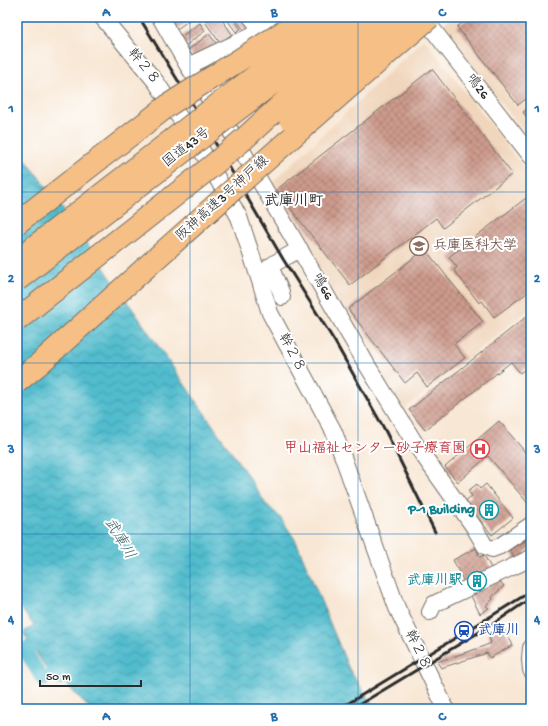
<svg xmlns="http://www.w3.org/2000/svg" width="548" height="726" font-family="'Gochi Hand','Klee One',sans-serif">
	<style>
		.built { fill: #f0d6bc }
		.water { fill: url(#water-waves); stroke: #3e747c }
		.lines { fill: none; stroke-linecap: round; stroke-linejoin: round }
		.canal { stroke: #51bccd; stroke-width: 14 }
		.building { fill: url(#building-cross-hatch) }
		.minor-casing { stroke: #736d66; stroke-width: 18 }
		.minor { stroke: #fff; stroke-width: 16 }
		.rail { stroke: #2b2b2b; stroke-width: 3 }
		.highway-bridge-casing { stroke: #736d66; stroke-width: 24; stroke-linecap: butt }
		.highway-bridge { stroke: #f5bf86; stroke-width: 22 }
		.grid { fill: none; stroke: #1f6fb2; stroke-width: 1; stroke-opacity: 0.55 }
		.labels { text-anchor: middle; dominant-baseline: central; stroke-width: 4; stroke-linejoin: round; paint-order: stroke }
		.street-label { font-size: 14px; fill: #2b2b2b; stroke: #fff }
		.education-label { font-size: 14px; font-weight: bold; fill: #785e54; stroke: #fff; text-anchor: start }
		.health-label { font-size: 14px; font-weight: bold; fill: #be3a42; stroke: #fff; text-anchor: end }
		.culture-label { font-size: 14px; font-weight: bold; fill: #0d838f; stroke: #fff; text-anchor: end }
		.transit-label { font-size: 14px; font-weight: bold; fill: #164399; stroke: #fff; text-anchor: start }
		.neighbourhood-label { font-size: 15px; font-weight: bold; fill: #2b2b2b; stroke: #fff }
		.water-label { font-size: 15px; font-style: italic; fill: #385e64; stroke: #fff }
		.neatline { fill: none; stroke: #1f6fb2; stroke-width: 1.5 }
		.grid-label { font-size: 13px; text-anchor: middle; font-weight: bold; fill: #1f6fb2 }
	</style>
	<defs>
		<pattern id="water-waves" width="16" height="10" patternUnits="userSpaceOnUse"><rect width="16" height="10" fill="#51bccd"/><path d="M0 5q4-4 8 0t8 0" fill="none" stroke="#4399a7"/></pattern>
		<pattern id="building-cross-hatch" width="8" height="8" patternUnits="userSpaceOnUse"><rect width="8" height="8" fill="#cd9b8d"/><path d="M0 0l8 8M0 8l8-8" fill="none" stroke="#a77f73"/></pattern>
	</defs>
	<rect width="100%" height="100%" fill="#fff"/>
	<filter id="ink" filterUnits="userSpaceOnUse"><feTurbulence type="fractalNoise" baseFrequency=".025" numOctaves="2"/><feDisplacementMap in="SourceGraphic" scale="8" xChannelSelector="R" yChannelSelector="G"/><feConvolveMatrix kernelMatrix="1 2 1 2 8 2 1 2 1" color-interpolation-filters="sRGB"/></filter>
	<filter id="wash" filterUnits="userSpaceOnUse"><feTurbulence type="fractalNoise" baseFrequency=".012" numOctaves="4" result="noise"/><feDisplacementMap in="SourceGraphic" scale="16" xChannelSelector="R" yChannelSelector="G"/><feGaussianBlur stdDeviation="0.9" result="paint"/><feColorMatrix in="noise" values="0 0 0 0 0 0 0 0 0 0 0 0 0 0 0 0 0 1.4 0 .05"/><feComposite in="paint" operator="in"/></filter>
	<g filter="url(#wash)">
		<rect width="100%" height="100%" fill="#f8e7d4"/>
		<path class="built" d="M451 17H531V140L441 26Z
			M424 39 531 177V308L403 410 270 185Z"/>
		<path class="water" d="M17 148 71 220 250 479 265 503 280 517 296 541 349 669 375 709H90L65 683 60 685H57L24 634 25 631 34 626 17 603Z"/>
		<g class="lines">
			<path class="canal" d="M32 645 25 650 43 680 51 676"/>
		</g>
		<g id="blocks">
			<path class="building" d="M177 17H187L189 20 176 30 171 22Z
				M213 17H220L232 34 220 43 205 22Z
				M225 17H232L241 29 236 32Z
				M234 17H245L251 25 244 30Z
				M470 17H531V95L518 105 457 27Z
				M200 23 205 31 185 46 179 38Z
				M209 34 217 44 195 60 188 50Z
				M432 69 512 174 443 228 436 218 350 285 276 190Z
				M531 106V122L523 112Z
				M526 198 531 204V290L494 317 482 301 479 303 454 270 457 267 449 257Z
				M425 249 483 322 454 344 465 358 427 387 417 373 405 383 348 309Z
				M531 313V364L520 373 511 362 425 430 409 410Z
				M499 421 526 453 531 448V507L488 456 458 482 445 467Z
				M477 484 480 489 486 484 513 518 492 535 465 501 472 496 468 491Z
				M531 538V548L525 552 527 555 516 561 510 549Z
				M476 548 480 557 484 555 497 579 484 584 487 588 498 579 504 586 492 597 493 599 486 606 489 608 480 614 453 560Z
				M501 624 513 645 490 658 487 653 441 668 437 662 482 647 491 643 488 634Z"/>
		</g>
	</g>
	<g filter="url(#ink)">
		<use href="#blocks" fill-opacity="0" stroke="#736d66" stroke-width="1"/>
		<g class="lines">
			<defs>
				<path id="minor" d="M102 17 156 82 202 151 239 217 260 281 270 313 334 432 397 608 446 709
					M160 17 188 66 233 135 367 365 416 445 474 527 485 546 492 549 500 546 531 525
					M251 17 260 28
					M423 17 531 156
					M188 66 249 37 276 17
					M207 95 242 70
					M275 263 300 249
					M270 266 281 292 282 297
					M430 612 434 604 531 558
					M531 648 530 659 531 670"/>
			</defs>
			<use href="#minor" class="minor-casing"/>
			<use href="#minor" class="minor"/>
			<path class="rail" d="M139 17 196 110 283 259 335 342 386 432 435 532
				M339 709 493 615 525 595 531 590
				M352 709 496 622 531 598"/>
			<defs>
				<path id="highway-bridge" d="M290 119 371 45 406 17
					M17 223 170 104 307 17
					M17 260 220 103 333 17
					M17 280 229 116 357 19
					M17 320 212 166 245 138 356 36 381 17
					M17 382 39 364C168 247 297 131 430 17"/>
			</defs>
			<use href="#highway-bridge" class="highway-bridge-casing"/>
			<use href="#highway-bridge" class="highway-bridge"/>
		</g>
	</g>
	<path class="grid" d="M190 17V709M358 17V709M17 192H531M17 363H531M17 534H531"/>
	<defs>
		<symbol id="university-ring" viewBox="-11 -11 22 22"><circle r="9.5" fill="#fff" stroke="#8d6e63" stroke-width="1.5"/><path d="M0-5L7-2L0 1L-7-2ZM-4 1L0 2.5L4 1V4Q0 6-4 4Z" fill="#8d6e63"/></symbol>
		<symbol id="hospital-ring" viewBox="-11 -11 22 22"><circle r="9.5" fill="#fff" stroke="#e0444e" stroke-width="1.5"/><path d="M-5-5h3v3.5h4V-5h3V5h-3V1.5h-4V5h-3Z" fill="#e0444e"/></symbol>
		<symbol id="building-ring" viewBox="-11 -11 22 22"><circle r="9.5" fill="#fff" stroke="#0f9aa8" stroke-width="1.5"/><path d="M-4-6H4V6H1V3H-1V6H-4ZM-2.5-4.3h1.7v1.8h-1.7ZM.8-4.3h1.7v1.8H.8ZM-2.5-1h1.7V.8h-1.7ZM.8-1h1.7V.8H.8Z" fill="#0f9aa8"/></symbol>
		<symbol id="station-ring" viewBox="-11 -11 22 22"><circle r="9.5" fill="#fff" stroke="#1a4fb4" stroke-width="1.5"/><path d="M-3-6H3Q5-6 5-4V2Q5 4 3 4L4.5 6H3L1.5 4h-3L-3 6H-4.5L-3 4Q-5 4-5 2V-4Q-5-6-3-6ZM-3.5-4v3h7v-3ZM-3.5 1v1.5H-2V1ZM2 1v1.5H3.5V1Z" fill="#1a4fb4"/></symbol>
	</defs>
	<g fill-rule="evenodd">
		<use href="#university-ring" x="408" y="235" width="22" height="22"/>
		<use href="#hospital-ring" x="469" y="438" width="22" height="22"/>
		<use href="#building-ring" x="478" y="499" width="22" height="22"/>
		<use href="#building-ring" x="466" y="570" width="22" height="22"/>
		<use href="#station-ring" x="453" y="620" width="22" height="22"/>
	</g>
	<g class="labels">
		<g class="street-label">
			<text transform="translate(143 67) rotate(51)">幹２８</text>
			<text transform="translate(477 87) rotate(52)">鳴26</text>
			<text transform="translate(187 148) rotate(-38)">国道43号</text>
			<text transform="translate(223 199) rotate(-42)">阪神高速3号神戸線</text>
			<text transform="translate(322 287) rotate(60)">鳴66</text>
			<text transform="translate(291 353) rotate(62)">幹２８</text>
			<text transform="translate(417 650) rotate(64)">幹２８</text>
		</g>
		<g class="education-label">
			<text x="433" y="246">兵庫医科大学</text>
		</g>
		<g class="health-label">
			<text x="466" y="449">甲山福祉センター砂子療育園</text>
		</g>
		<g class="culture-label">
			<text x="475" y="510">P-1 Building</text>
			<text x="463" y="581">武庫川駅</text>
		</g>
		<g class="transit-label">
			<text x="478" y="631">武庫川</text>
		</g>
		<g class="neighbourhood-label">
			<text x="294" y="202">武庫川町</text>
		</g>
		<g class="water-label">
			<text transform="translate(119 539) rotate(59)">武庫川</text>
		</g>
	</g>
	<rect width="548" height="726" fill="none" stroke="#fff" stroke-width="44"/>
	<path d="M40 680v6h101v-6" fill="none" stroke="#2b2b2b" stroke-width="2"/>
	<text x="46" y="680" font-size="12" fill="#2b2b2b" stroke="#ffffff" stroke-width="3" paint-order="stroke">50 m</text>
	<rect x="22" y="22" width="504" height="682" class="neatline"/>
	<g class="grid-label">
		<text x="106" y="16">A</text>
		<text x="274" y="16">B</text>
		<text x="442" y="16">C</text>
		<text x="11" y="112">1</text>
		<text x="537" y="112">1</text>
		<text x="11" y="282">2</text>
		<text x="537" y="282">2</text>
		<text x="11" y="453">3</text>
		<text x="537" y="453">3</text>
		<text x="11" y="623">4</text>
		<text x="537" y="623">4</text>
		<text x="106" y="720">A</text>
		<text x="274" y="720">B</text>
		<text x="442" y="720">C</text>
	</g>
</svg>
